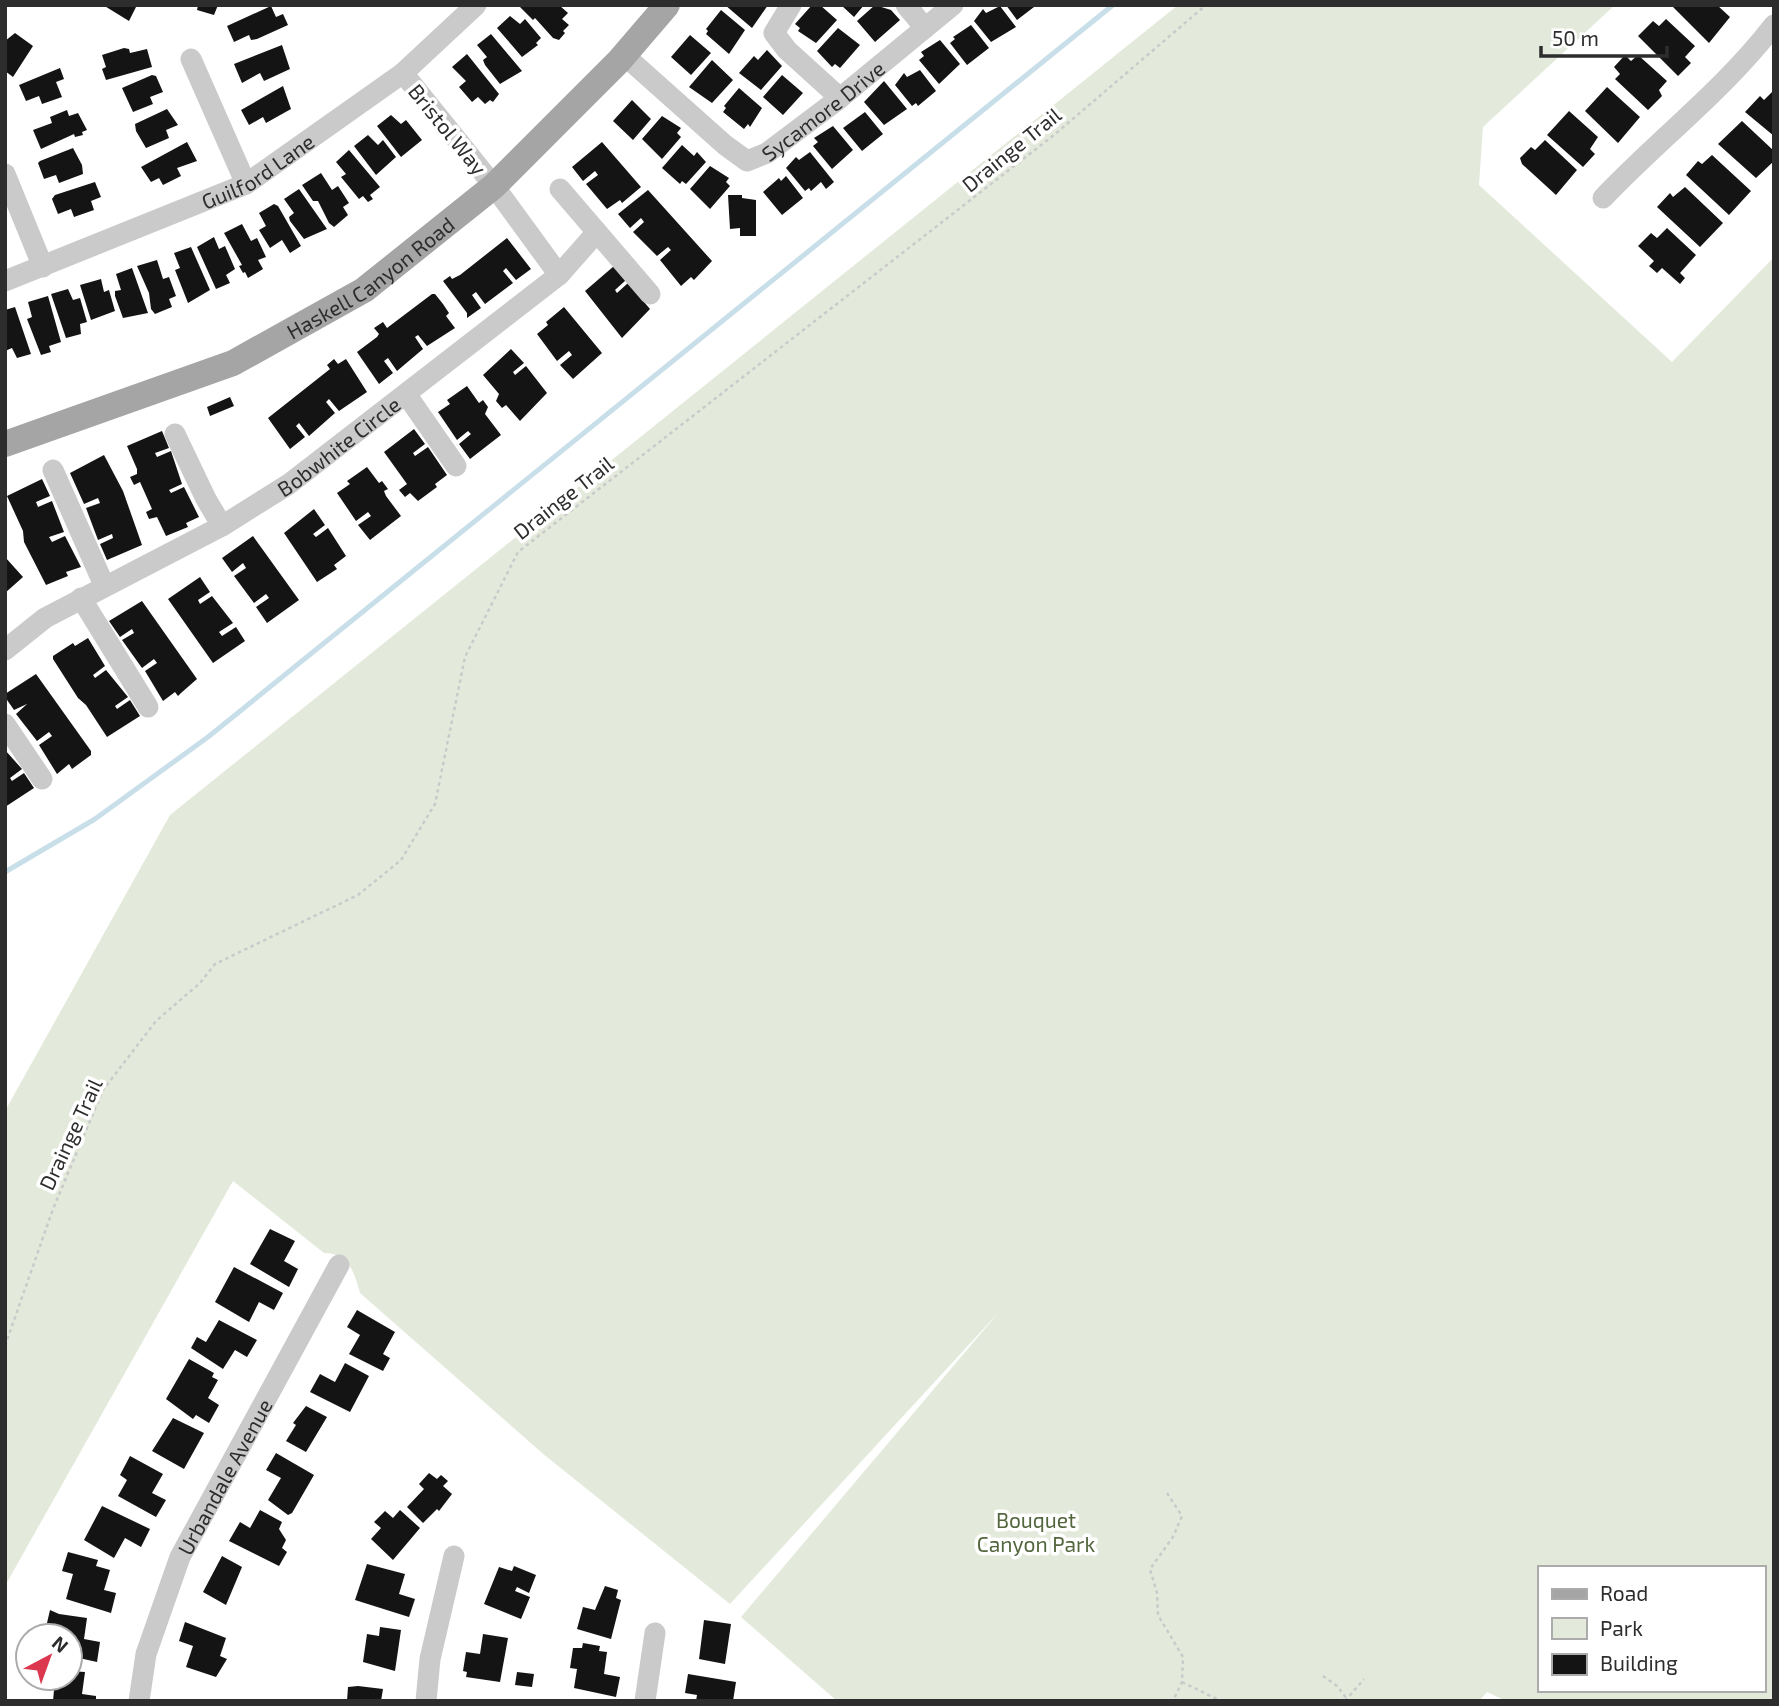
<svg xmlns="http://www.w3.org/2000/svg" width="1779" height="1706" font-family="'Exo 2',sans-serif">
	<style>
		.green { fill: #e4eadb; fill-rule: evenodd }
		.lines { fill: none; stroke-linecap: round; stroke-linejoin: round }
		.stream { stroke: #c8dfe9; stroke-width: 5 }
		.building { fill: #141414 }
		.path { stroke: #cacaca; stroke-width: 2.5; stroke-dasharray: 3.5 3.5; stroke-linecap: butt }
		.minor { stroke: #cacaca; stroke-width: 21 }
		.major { stroke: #a5a5a5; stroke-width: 26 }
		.labels { text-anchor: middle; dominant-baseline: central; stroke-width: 7; stroke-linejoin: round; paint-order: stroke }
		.street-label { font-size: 21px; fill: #2d2d2d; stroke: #fff }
		.park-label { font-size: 21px; fill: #53663d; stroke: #fff }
	</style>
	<rect width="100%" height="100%" fill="#fff"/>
	<path class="green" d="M1178 5H1615L1483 127 1479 185 1672 362 1774 257V1701H1506L1487 1692 1479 1701H837L741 1617 999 1312 730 1604 542 1453 360 1293C354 1272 349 1253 324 1253L233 1181 5 1586V1111L170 815ZM1539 1568H1763V1690H1539Z"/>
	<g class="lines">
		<path class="stream" d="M5 872 95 819 208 737 1113 5"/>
	</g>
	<path class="building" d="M103 5H137L129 21Z
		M198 5H218L214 15 197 10Z
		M522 5H559L568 13 562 19 569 25 563 31 565 33 559 40 553 38 535 18 533 20 520 7Z
		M725 5H768L752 28Z
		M812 5H820L837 20 816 43 798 31 800 28 795 24Z
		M841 5H864L854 17Z
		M875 5 891 10 900 20 875 42 857 21Z
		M1006 5H1032L1034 7 1017 20Z
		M1671 5H1717L1730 17 1709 43Z
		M271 6 276 17 283 14 288 25 257 39 251 40 249 35 234 42 227 26Z
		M1000 6 1016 27 991 42 974 21 983 9 986 13Z
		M721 10 745 30 729 54 706 34 708 31 706 29Z
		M510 16 520 24 525 19 541 38 536 43 538 45 522 57 497 28Z
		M1666 19 1695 46 1685 57 1691 63 1678 76 1638 36 1653 21 1659 26Z
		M971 25 989 48 967 65 950 43 955 39 953 37Z
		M838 28 860 45 840 68 835 64 832 67 817 51Z
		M15 33 33 46 13 77 5 71V41Z
		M491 34 522 71 500 84 485 65 483 60 487 57 477 45Z
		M690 35 711 53 691 75 671 57Z
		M940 40 960 64 939 84 919 60 924 56 921 52Z
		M282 45 290 69 264 81 260 73 242 83 234 64Z
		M124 48 129 49 130 53 147 49 152 67 106 80 102 69 106 67 102 55Z
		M767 50 782 66 761 90 739 73 754 56 758 60Z
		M467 54 499 94 493 102 490 100 485 104 478 97 472 102 459 87 466 81 452 67Z
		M1625 55 1631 61 1638 55 1667 81 1659 90 1662 96 1648 110 1615 79 1620 74 1614 67Z
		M712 60 733 80 712 103 689 87Z
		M60 68 64 79 56 82 62 97 42 104 39 96 26 101 19 85Z
		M920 70 936 91 918 106 916 103 912 106 895 85 904 73 907 77Z
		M152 75 156 76 163 92 150 97 153 104 133 112 122 88Z
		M782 75 803 93 783 115 763 97Z
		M884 81 907 109 884 125 864 102Z
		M283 86 291 109 266 123 263 117 249 125 241 110Z
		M1607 87 1640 117 1618 143 1585 111Z
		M739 88 762 108 750 127 748 124 744 129 723 112 726 108 724 106Z
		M1774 90V136L1745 112 1760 96 1764 100Z
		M632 100 651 119 633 140 613 121Z
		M167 109 178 125 166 130 169 138 146 148 136 131 135 124Z
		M67 110 69 116 78 113 87 130 82 132 83 135 75 137 74 134 41 149 33 130 52 123 50 117Z
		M1569 111 1598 137 1590 149 1595 154 1583 167 1547 135Z
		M865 112 883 134 862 151 843 128Z
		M391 115 401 124 406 120 422 140 401 157 377 126Z
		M662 116 681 128 677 133 681 137 662 159 642 139Z
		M1742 121 1774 151V161L1756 178 1718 144Z
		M833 126 853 150 832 169 813 146 818 142 814 138Z
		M368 135 378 145 383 140 396 157 376 175 354 146Z
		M1545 140 1577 170 1556 195 1522 164 1520 158 1531 147 1535 150Z
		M187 142 197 161 177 168 181 176 163 185 159 178 151 182 141 167Z
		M602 142 641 187 622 203 620 200 607 209 586 184 598 175 595 171 583 181 572 167Z
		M682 145 694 156 697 152 706 162 686 184 682 181 680 184 662 168Z
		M73 148 82 165 83 174 59 183 56 175 44 179 38 163 40 161Z
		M349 150 380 187 370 195 373 199 368 202 363 196 359 199 341 177 346 174 336 162Z
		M810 152 834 182 826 189 821 182 811 191 809 188 805 191 786 168 796 157 799 160Z
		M1712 155 1751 191 1729 215 1686 175 1698 161 1702 164Z
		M710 166 729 178 726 182 730 186 710 209 690 189Z
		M321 173 332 190 338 186 349 203 343 207 348 215 334 227 329 223 318 201H313L302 185Z
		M786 176 803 198 782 215 763 192 779 178 781 181Z
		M95 182 101 197 91 201 94 210 74 217 71 209 58 214 52 199 55 195Z
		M1685 187 1723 223 1700 247 1657 207 1670 193 1673 197Z
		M299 189 327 229 304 239 290 221 289 217 294 213 284 199Z
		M648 190 712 261 694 280 691 277 681 286 660 260 671 250 668 247 657 256 633 232 644 222 641 218 630 228 618 214Z
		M728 195H742V198L756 200V236H740V228L730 229Z
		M274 204 278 206 301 246 290 253 282 240 270 248 259 230 266 226 259 213Z
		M242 224 251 241 257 238 266 257 258 260 263 269 248 278 245 272 243 273 239 266 242 265 224 233Z
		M1667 228 1696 255 1680 273 1685 278 1680 284 1662 268 1657 273 1649 266 1654 261 1638 246 1651 233 1657 238Z
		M214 237 219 249 225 246 235 269 226 275 230 283 216 289 197 247Z
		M507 238 531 269 516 280 506 268 503 271 513 283 485 304 476 292 472 295 481 308 467 318V313L443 281 450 276 452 279 460 275Z
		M191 247 210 290 188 303 175 270 180 268 174 253Z
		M157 260 163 279 169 277 176 296 169 299 172 307 155 314 151 309 149 293 137 266Z
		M614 266 626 280 615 290 617 293 628 283 650 309 622 338 585 291Z
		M132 268 148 313 123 318 115 296V291L121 290 116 274Z
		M101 279 104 292 109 290 115 311 91 320 80 285Z
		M68 289 73 300 80 298 87 322 80 324 81 334 66 338 51 294Z
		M432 294H435L443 304 449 313 446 316 455 328 427 346 418 335 415 337 423 349 397 371 388 358 384 361 393 373 379 384 357 352 377 337 379 334 374 328 383 322 387 328Z
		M48 296 61 342 49 346 51 352 41 355 27 319 32 317 28 302Z
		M15 307 31 354 17 358 12 348 5 351V310Z
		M564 307 602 353 573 379 560 365 572 355 569 351 557 361 537 334 548 325 546 322Z
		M511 349 524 363 513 372 515 375 526 366 547 393 520 421 506 405 502 408 496 401 499 394 483 375Z
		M334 359 338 364 346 359 367 392 339 411 329 399 326 402 335 413 309 436 299 423 296 426 305 437 290 449 268 418 330 369 327 365Z
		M467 386 479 403 483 400 488 407 485 414 501 435 470 459 459 444 471 434 468 431 457 440 438 412 450 404 447 400Z
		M230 397 234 406 210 416 207 407Z
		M414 429 425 444 413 453 415 456 428 447 447 475 435 484 437 487 418 501 410 493 405 497 399 490 407 484 384 452Z
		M162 431 169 448 155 453 157 457 171 451 182 484 169 490 171 493 184 487 199 517 186 523 188 527 166 536 157 517 149 519 146 512 152 509 140 482 134 485 130 477 137 474V469L127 446Z
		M104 455 123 491 142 545 107 560 100 544 113 538 112 534 98 540 86 508 100 503 98 498 84 504 70 473Z
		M367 467 379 483 382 481 388 489 384 491 386 496 401 516 370 540 358 525 371 516 368 512 356 521 337 493 350 484 347 481Z
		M42 479 50 496 36 502 38 507 52 501 64 532 49 537 52 542 65 536 81 567 66 572 68 576 46 585 24 542 23 531 7 496Z
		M314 509 325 525 313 534 316 537 328 528 346 556 334 565 337 569 317 582 284 533Z
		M253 536 299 600 267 623 256 607 269 598 266 594 254 603 234 576 246 568 243 563 232 572 222 558Z
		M5 557 23 577 5 593Z
		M200 577 210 592 198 600 200 604 212 596 233 623 219 632 222 636 236 627 245 641 213 663 168 599Z
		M142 601 197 679 181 693 178 696 175 692 163 701 145 671 157 663 154 659 142 668 122 640 134 633 132 629 120 637 109 621Z
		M88 638 105 666 93 675 95 678 106 670 128 697 115 706 117 709 130 700 140 716 107 737 86 705 78 698 53 659V656L73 643 75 646Z
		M36 674 91 751V755L76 766 72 769 69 764 57 774 39 745 52 736 49 732 37 741 16 714 27 704 14 710 5 697V694Z
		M5 750 22 769 10 778 12 781 24 773 34 788 5 807Z
		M270 1229 295 1241 284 1261 298 1269 289 1287 250 1264Z
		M234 1267 283 1293 274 1310 259 1302 249 1322 215 1302Z
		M357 1310 395 1332 383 1354 390 1358 383 1371 349 1354 360 1335 347 1327Z
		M219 1320 257 1340 247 1357 235 1350 223 1369 191 1348 197 1337 206 1342Z
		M189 1359 214 1373 212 1377 218 1380 208 1398 219 1405 209 1423 196 1415 193 1419 166 1399Z
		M345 1363 369 1376 350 1412 310 1392 320 1374 335 1382Z
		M306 1406 327 1417 306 1452 286 1441 296 1425 293 1423Z
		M173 1418 204 1433 184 1469 152 1451Z
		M276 1453 314 1475 292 1513 288 1515 268 1500 281 1478 266 1470Z
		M130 1456 163 1474 152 1493 166 1500 156 1517 118 1496 127 1480 120 1475Z
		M429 1473 437 1479 441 1475 448 1481 443 1486 452 1494 439 1511 437 1509 423 1523 407 1507 424 1489 419 1484Z
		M102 1506 150 1529 141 1547 125 1538 114 1558 84 1540Z
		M260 1510 282 1522 279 1529 286 1540 282 1548 287 1552 279 1566 229 1541 240 1522 250 1528Z
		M400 1510 420 1528 393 1560 371 1539 381 1528 374 1522 385 1511 393 1518Z
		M68 1552 98 1560 96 1566 110 1570 104 1590 116 1593 111 1613 66 1599 73 1574 62 1571Z
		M222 1556 242 1567 226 1605 203 1592Z
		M367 1564 405 1574 399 1594 415 1599 409 1617 355 1600Z
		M514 1566 536 1575 529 1593 517 1587 515 1591 530 1597 521 1619 484 1604 499 1567 512 1571Z
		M605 1586 618 1590 616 1598 621 1600 611 1639 577 1629 583 1607 595 1610Z
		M50 1610 59 1614 87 1618 84 1639 100 1642 97 1662 70 1656V1636H44Z
		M704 1620 731 1624 725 1664 699 1659Z
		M185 1622 226 1638 220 1656 227 1659 216 1677 186 1667 193 1646 179 1641Z
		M380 1627 401 1630 395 1671 363 1662 367 1634 379 1636Z
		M483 1634 508 1638 500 1682 466 1677 467 1672 463 1671 466 1652 480 1654Z
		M583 1643 600 1646 599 1651 607 1652 604 1674 620 1677 616 1697 574 1688 577 1669 570 1668 573 1648H582Z
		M70 1671 85 1672 82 1694 96 1696V1701H53L54 1690 44 1689 46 1678H70Z
		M517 1672 534 1674 532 1687 515 1685Z
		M688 1674 736 1682 733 1701H696L697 1695 685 1693Z
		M358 1686 383 1689 381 1701H347L348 1687Z"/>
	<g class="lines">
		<path class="path" d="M5 1346 53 1209 103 1090 156 1021 200 983 215 964 358 895 401 860 435 804 465 657 518 552 1054 135 1206 5
			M1167 1493 1182 1516 1173 1537 1150 1569 1157 1593 1158 1615 1183 1657 1182 1682 1173 1701
			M1323 1676 1337 1686 1347 1699
			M1182 1682 1221 1701
			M1345 1701 1364 1679"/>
		<g class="minor">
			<path d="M791 5 774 33 787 50 840 98"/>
			<path d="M906 5 925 28"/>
			<path id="s1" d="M624 55 725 145 747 161 767 153 840 98 953 5"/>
			<path d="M191 59 246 184"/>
			<path d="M5 174 43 267"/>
			<path d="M560 189 650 294"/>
			<path d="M1603 198C1660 138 1723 91 1774 25"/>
			<path d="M559 275 597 232"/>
			<path id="s2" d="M5 281 246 184 403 73 476 5"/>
			<path d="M406 394 456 466"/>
			<path d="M175 434 206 499 222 526"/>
			<path d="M53 470 104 585"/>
			<path d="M81 598 148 707"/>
			<path id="s3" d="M5 650 45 618 222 526 289 484 559 275 494 186 403 73"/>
			<path d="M5 724 42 779"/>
			<path id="s4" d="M139 1701 146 1654 180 1557 339 1265"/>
			<path d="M426 1701 430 1659 454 1556"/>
			<path d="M645 1701 655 1633"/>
		</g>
		<path class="major" id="s5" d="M5 444 233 363 364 290 494 186 619 61 667 5"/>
	</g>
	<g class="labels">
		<g class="street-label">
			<text stroke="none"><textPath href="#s1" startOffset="254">Sycamore Drive</textPath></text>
			<text transform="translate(448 129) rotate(51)">Bristol Way</text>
			<text transform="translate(1011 149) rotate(-39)">Drainge Trail</text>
			<text stroke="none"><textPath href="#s2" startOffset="276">Guilford Lane</textPath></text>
			<text stroke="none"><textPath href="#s5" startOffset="404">Haskell Canyon Road</textPath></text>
			<text stroke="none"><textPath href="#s3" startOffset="392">Bobwhite Circle</textPath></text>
			<text transform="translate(563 497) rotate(-38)">Drainge Trail</text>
			<text transform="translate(70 1134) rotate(-65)">Drainge Trail</text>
			<text stroke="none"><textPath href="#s4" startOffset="242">Urbandale Avenue</textPath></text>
		</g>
		<g class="park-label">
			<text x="1036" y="1519">Bouquet<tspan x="1036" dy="24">Canyon Park</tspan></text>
		</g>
	</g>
	<rect width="1779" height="1706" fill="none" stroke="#2d2d2d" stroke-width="14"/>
	<rect x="1538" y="1566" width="228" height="126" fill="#ffffff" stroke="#ababab" stroke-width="2"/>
	<rect x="1552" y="1589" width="35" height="10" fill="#a5a5a5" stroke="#ababab" stroke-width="2"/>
	<text x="1600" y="1601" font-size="21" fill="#2d2d2d">Road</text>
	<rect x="1552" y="1618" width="35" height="21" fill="#e4eadb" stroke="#ababab" stroke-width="2"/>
	<text x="1600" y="1636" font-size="21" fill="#2d2d2d">Park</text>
	<rect x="1552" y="1654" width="35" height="21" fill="#141414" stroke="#ababab" stroke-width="2"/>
	<text x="1600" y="1671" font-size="21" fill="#2d2d2d">Building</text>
	<g transform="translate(49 1657) rotate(41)"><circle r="33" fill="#ffffff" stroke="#ababab" stroke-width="2"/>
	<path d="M0-5L12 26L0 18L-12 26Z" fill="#db3850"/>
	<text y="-10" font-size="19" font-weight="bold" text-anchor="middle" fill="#2d2d2d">N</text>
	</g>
	<path d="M1541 46v10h126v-10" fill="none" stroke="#2d2d2d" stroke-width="3.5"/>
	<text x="1552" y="46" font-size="21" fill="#2d2d2d" stroke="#ffffff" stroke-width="5" paint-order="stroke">50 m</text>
</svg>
